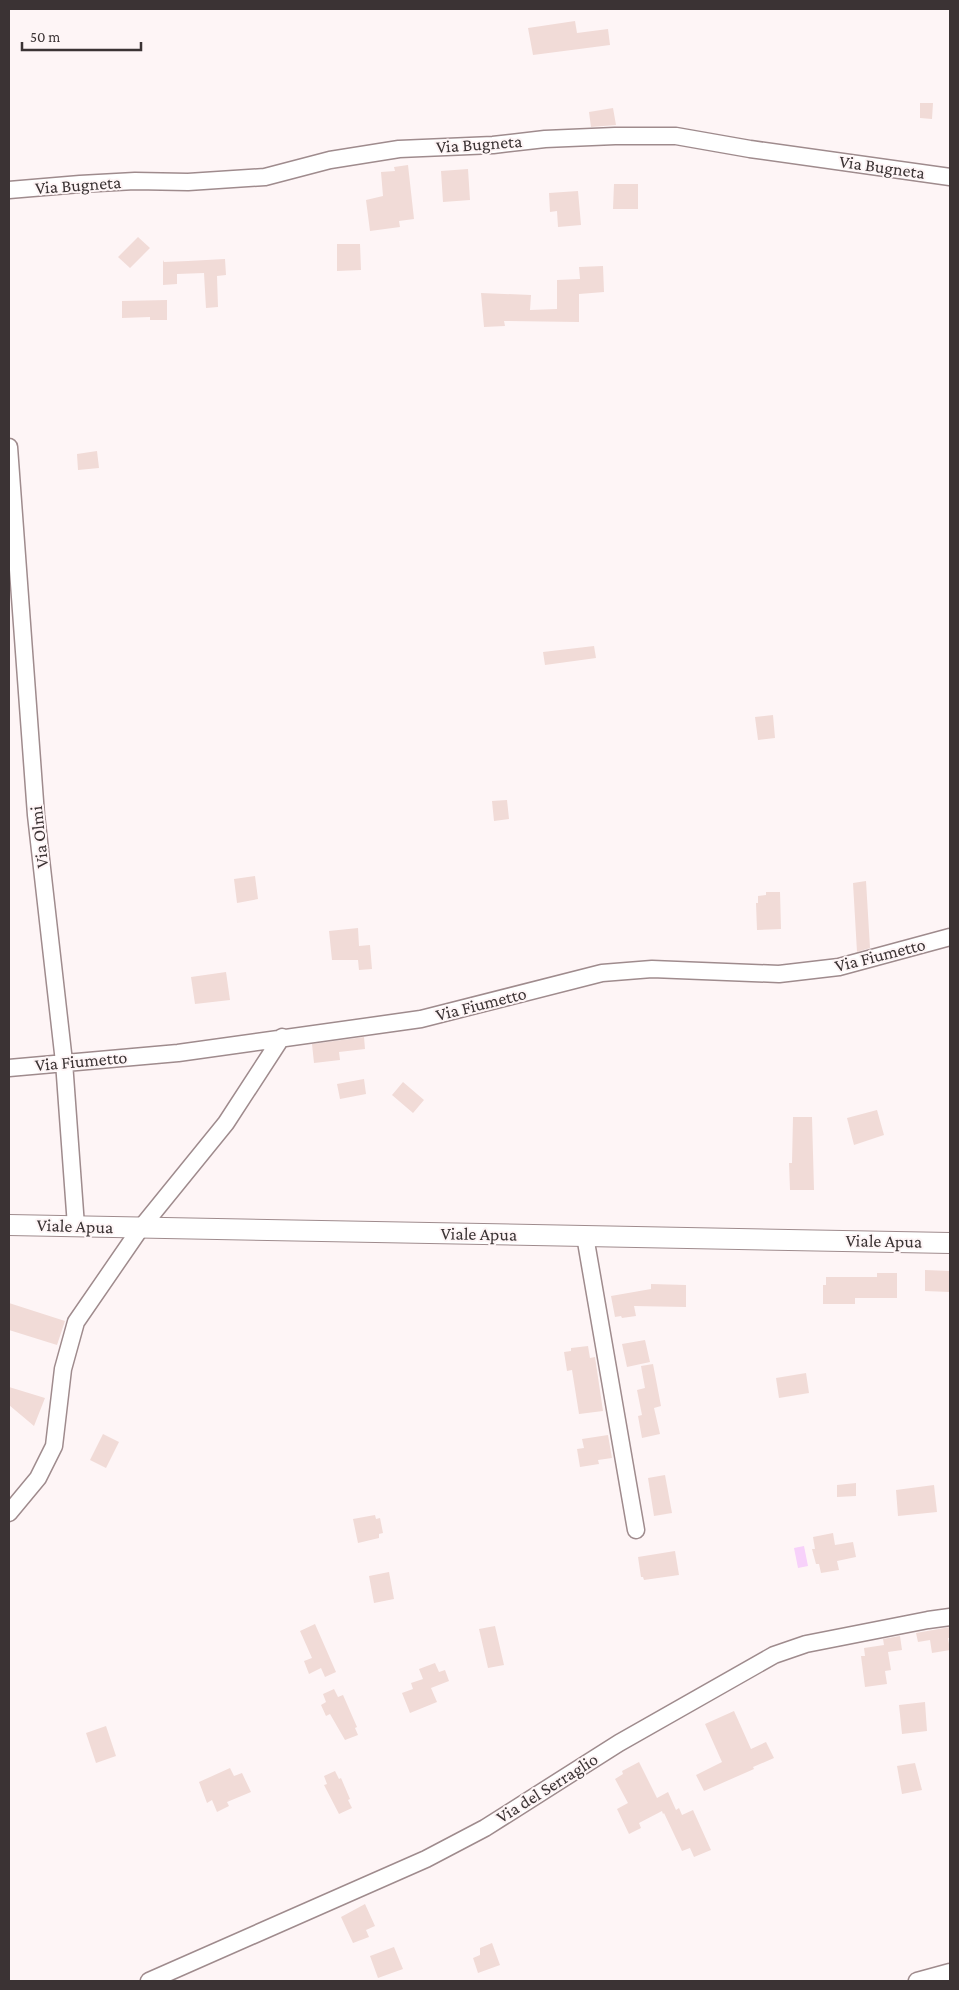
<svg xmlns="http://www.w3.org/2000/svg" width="959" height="1990" font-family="'Crimson Pro',serif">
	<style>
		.water { fill: #f7d1fa }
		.building { fill: #f1dbd7 }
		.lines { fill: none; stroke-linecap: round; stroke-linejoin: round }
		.minor-casing { stroke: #9f8b8d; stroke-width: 19 }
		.tertiary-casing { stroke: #9f8b8d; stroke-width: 22 }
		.minor { stroke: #fff; stroke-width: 16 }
		.tertiary { stroke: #fff; stroke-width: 20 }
		.labels { text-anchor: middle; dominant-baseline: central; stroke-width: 4; stroke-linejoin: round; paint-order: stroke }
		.street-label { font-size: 18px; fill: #3b3334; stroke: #fef5f6 }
	</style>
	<rect width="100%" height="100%" fill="#fef5f6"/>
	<path class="water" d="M804 1546 808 1566 798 1568 794 1548Z"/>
	<path class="building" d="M575 21 577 33 608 29 610 45 533 55 528 28Z
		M920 103H933L932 119 920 118Z
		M613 108 616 125 591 127 589 112Z
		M408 165 414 219 399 221 400 227 370 231 366 200 383 196 381 172 395 171 394 167Z
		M468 169 470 200 443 202 441 171Z
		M614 184H638V209H613Z
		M578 191 581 225 558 227 557 211 550 212 549 193Z
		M138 237 150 248 130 268 118 257Z
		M337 244H360L361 270 337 271Z
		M225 259 226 275 217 276 218 307 206 308 204 273 177 274V284L163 285V260L164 262 188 261Z
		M603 266 604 292 579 294V322L504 321 505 326 484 327 481 293 531 295 530 310 557 309V280L580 279 579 267Z
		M167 300V320H150V317L122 318V301Z
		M97 451 99 468 78 470 77 454Z
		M594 646 596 658 545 665 543 652Z
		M773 715 775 738 758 740 755 717Z
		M507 800 509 819 494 821 492 801Z
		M255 876 258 899 237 903 234 879Z
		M866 881 870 948 857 952 853 883Z
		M766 892H780L781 929 757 930 756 903H758V896L766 895Z
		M358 928 359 946 370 945 372 969 359 970 358 960H332L329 931Z
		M226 972 230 1000 195 1004 191 977Z
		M364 1037 365 1049 339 1052 340 1060 314 1063 312 1044Z
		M364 1079 366 1094 340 1099 337 1084Z
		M403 1082 424 1100 413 1113 392 1095Z
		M877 1110 884 1135 854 1145 847 1118Z
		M793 1117H812L814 1190H790L789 1163H792Z
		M925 1270 950 1271V1292L925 1291Z
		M877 1273H897V1298H855V1304H823V1285H826V1277H877Z
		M651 1284 686 1285V1307L634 1306 636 1316 622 1318 621 1316 615 1317 611 1296 651 1289Z
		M9 1303 65 1321 57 1345 9 1330Z
		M645 1340 650 1362 627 1367 622 1344Z
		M588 1346 590 1358 595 1357 603 1411 579 1414 572 1370 567 1371 564 1352 571 1351V1348Z
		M653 1364 661 1406 654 1408 660 1434 642 1438 638 1416 642 1415 637 1390 645 1388 641 1366Z
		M806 1373 809 1393 779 1398 776 1378Z
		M9 1387 45 1398 34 1426 9 1405Z
		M103 1434 119 1442 106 1468 90 1460Z
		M608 1435 612 1458 598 1460 599 1464 580 1467 577 1449 584 1448 582 1439Z
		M665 1475 672 1513 654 1516 648 1478Z
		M856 1483V1496L837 1497V1485Z
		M934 1485 937 1512 898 1516 896 1490Z
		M375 1515 376 1519 380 1518 383 1533 379 1534V1538L358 1543 353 1519Z
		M833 1533 835 1545 853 1542 856 1557 837 1561 839 1570 821 1573 819 1564H816L812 1549H815L813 1537Z
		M675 1551 679 1575 644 1580 643 1577H641L638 1557Z
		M389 1572 394 1599 374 1603 369 1576Z
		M315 1624 336 1672 325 1677 321 1668 309 1674 304 1661 312 1658 300 1631Z
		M495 1626 504 1665 488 1668 479 1629Z
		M950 1627V1638H948L950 1650 932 1653 930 1640 918 1642 916 1633Z
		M900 1636 902 1650 888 1652 891 1670 885 1671 887 1684 865 1687 861 1656H865L864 1648 884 1645 883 1639Z
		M435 1663 439 1672 445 1670 449 1681 431 1688 437 1702 410 1713 402 1693 413 1689 411 1683 423 1679 419 1669Z
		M334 1689 338 1697 343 1695 357 1727 355 1728 358 1735 345 1740 330 1714 326 1716 321 1705 326 1702 323 1694Z
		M925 1702 927 1731 902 1734 899 1705Z
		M734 1711 751 1749 766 1742 774 1758 753 1767 754 1769 704 1791 696 1775 722 1762 705 1724Z
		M106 1726 116 1756 96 1763 86 1733Z
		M639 1762 657 1798 668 1792 676 1810 679 1808 682 1815 693 1810 711 1850 694 1857 690 1848 682 1851 664 1813 663 1814 662 1811 639 1823 641 1828 629 1834 617 1809 628 1803 615 1779 623 1774 622 1771Z
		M915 1763 922 1790 902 1794 897 1766Z
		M230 1768 234 1776 242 1773 251 1792 227 1802 229 1806 217 1812 212 1800 207 1803 199 1782Z
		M335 1771 339 1779 341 1778 350 1799 348 1800 352 1808 339 1814 324 1785 327 1784 324 1776Z
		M365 1904 375 1926 366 1930 369 1937 353 1943 341 1917Z
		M492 1943 500 1965 478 1973 473 1958 480 1955V1948Z
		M394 1947 403 1969 378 1978 370 1956Z"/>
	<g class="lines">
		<defs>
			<path id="minor" d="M9 190 80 184 135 181 188 182 265 177 330 160 399 149 493 145 545 139 615 136H676L750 149 950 177
				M9 447 36 815 64 1062 76 1226
				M9 1068 178 1053 421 1019 602 973 652 969 779 974 839 967 950 937
				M585 1236 636 1530
				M9 1513 38 1478 54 1446 63 1369 76 1322 140 1229 226 1123 282 1037
				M149 1981 426 1859 485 1828 619 1743 774 1655 806 1644 928 1620 950 1617
				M917 1981 950 1972"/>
			<path id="tertiary" d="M9 1225 950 1243"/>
		</defs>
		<use href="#minor" class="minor-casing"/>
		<use href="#tertiary" class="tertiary-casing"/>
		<use href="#minor" class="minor"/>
		<use href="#tertiary" class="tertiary"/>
	</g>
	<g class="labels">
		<g class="street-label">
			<text transform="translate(479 144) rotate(-4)">Via Bugneta</text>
			<text transform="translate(882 167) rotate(8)">Via Bugneta</text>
			<text transform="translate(78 185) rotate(-4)">Via Bugneta</text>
			<text transform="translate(39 837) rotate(-96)">Via Olmi</text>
			<text transform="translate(880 955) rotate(-14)">Via Fiumetto</text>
			<text transform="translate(481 1004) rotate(-14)">Via Fiumetto</text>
			<text transform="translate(81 1061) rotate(-5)">Via Fiumetto</text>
			<text transform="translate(75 1226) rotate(2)">Viale Apua</text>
			<text transform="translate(479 1234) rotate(1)">Viale Apua</text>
			<text transform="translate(884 1241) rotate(1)">Viale Apua</text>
			<text transform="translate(547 1788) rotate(-32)">Via del Serraglio</text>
		</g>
	</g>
	<rect width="959" height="1990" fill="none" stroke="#3b3334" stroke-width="20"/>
	<path d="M22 42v8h119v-8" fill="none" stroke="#3b3334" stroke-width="2.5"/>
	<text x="30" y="42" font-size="15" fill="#3b3334" stroke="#fef5f6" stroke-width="4" paint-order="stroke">50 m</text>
</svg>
